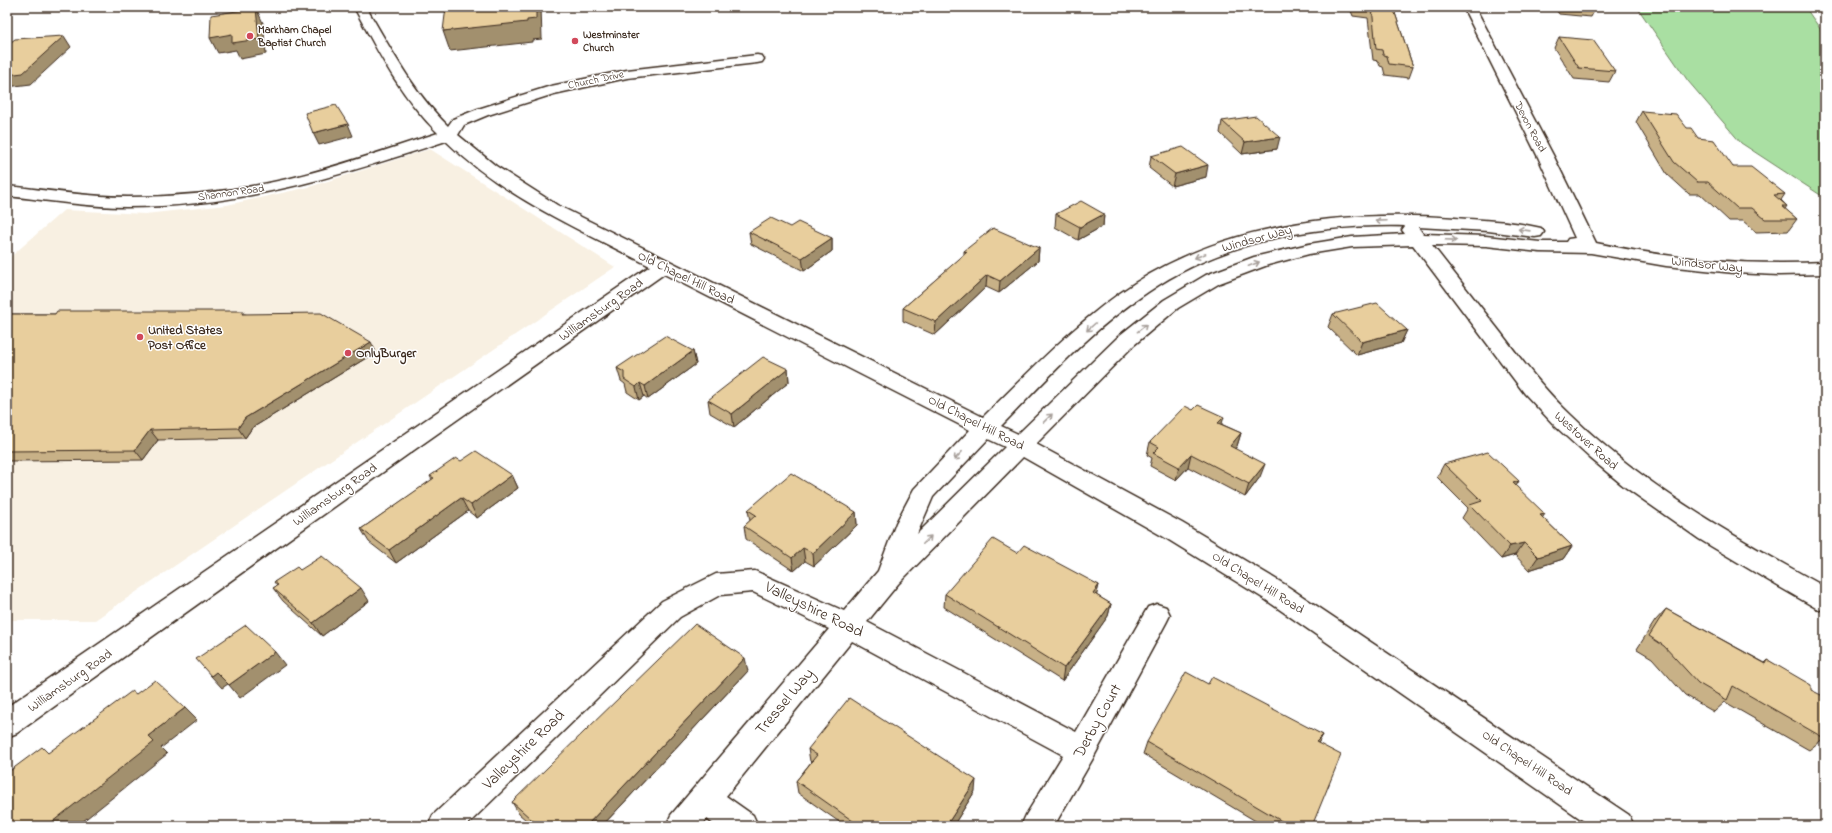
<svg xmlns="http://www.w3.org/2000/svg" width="1832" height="833" font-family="'Indie Flower',sans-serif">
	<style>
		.built { fill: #f8f0e2 }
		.green { fill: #a9dfa2; stroke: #728460 }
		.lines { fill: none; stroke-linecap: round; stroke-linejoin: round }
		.minor-casing { stroke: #3b2a1e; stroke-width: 3 }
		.minor { fill: #fff; fill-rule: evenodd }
		.wall { fill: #c8b187; stroke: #3b2a1e }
		.shaded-wall { fill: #a2906e; stroke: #3b2a1e }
		.building { fill: #e8ce9d; stroke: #3b2a1e }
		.oneway { stroke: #a79f9a }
		.poi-dot { fill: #d1495b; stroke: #fff; stroke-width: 1.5 }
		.labels { text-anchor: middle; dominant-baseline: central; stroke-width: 3; stroke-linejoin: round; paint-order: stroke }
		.far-poi-label { font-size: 11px; font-weight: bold; fill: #3b2a1e; stroke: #fff; text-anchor: start }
		.far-street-label { font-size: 11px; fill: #3b2a1e; stroke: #fff }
		.street-label { font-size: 13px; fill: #3b2a1e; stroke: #fff }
		.poi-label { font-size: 13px; font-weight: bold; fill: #3b2a1e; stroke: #fff; text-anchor: start }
		.near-street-label { font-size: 16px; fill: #3b2a1e; stroke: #fff }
	</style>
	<rect width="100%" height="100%" fill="#fff"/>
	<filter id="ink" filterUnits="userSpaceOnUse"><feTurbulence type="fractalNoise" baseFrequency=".025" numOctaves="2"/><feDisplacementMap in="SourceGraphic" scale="8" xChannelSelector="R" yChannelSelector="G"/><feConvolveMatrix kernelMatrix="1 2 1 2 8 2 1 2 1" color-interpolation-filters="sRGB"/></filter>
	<g filter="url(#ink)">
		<path class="built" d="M430 149 615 267 95 620H7V260L64 210 145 214 227 205 309 187Z"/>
		<path class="green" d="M1637 7H1805L1825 36V198L1741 143 1688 81Z"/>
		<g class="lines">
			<defs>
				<path id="minor" d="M354 7H366C391 49 413 92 448 126L453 119 478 109 551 86 627 70 757 55 762 56 764 59 762 62 757 63 627 78 554 94 488 115 464 125 458 135 496 166 557 205 983 417C1030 371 1080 318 1135 283 1230 223 1345 210 1455 218 1483 220 1513 221 1541 228L1544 232 1541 236 1535 237 1488 231 1418 227 1423 234 1486 236 1540 242H1566L1568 239 1575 238 1538 157 1463 7H1475L1554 157 1596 243C1671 259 1748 266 1825 262V274L1779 275 1734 273 1666 266 1591 253 1540 252 1486 246 1432 245C1455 274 1478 304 1501 333 1523 362 1545 391 1572 416 1645 487 1736 538 1825 587V611L1816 608 1776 585 1699 539 1625 487 1590 458 1556 427 1525 394 1413 245 1352 247 1309 254 1268 265 1220 283 1178 308 1134 345 1036 444 1182 523 1284 584 1629 815 1634 826H1591L1266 600 1164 537 1023 457 898 584 867 622 1076 732 1148 607 1157 604 1166 607 1170 615 1166 623 1092 760 1054 826H1021L1026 815 1063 755 852 641 726 796 753 815 758 826H716L707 819 702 826H666L671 815 829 629 753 592 720 595 680 617 466 826H428L433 815 662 601 716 574 755 571 844 611 878 571 896 523 914 489 970 430 664 274 414 450 17 733 7 737V707L650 266C580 230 503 197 446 141 339 176 241 207 127 207 87 207 47 200 7 196V186C47 190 87 197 128 197 181 197 235 191 287 179 338 167 388 149 438 133 401 97 378 52 354 7ZM1405 226 1402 230 1405 234 1352 237 1309 244 1254 257 1206 275 1164 300 1120 335 1018 434 1001 426C1047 379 1093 328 1148 292 1222 241 1316 224 1405 226ZM988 439 1005 447 917 534 933 497Z"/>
			</defs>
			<use href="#minor" class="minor-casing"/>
			<use href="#minor" class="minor"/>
		</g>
		<path class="wall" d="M1341 7H1393L1413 67 1409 78 1385 75 1383 67 1380 66 1378 61 1373 60 1368 18 1353 16 1351 11 1342 10Z
			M1554 7H1596L1591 17 1559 14Z
			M1559 37 1615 71 1609 82 1574 79 1554 48Z
			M1642 111 1687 128 1698 138 1733 167 1785 194 1781 200 1787 206 1785 209 1797 219 1788 231 1756 232 1743 221H1729L1700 194H1689L1667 174 1636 122Z
			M1222 121 1277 149 1242 154 1220 133Z
			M1151 156 1206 177 1172 186 1149 168Z
			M1056 214H1104L1103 226 1078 240 1055 227Z
			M749 232 832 238V251L804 271 751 244Z
			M1039 248 1038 261 999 293 986 287 935 335 903 321V308L964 255V251Z
			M7 314H245L376 352 252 428 245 438 158 440 143 460 7 461Z
			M1333 314 1407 330 1401 343 1357 355 1328 327Z
			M693 351 696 364 648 399 644 396 639 400 627 392 625 384 621 381 617 368Z
			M788 369 789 382 734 427 710 413 708 400Z
			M1221 424 1241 433 1237 446 1235 449 1260 477 1245 497 1188 467 1176 480 1150 466 1152 458 1147 455 1150 442Z
			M1444 464 1516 486 1542 517 1572 546 1563 559 1529 570 1515 555 1501 559 1462 518 1468 508 1437 477Z
			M512 475 518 488 477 518 468 511 396 563 369 542 361 529 432 480 430 476Z
			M748 510 856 512 857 525 814 566 805 561 794 571 746 539 744 526 750 521Z
			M1017 553 1099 585 1096 595 1111 604 1108 616 1062 681 944 607 945 594Z
			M300 570 369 601 322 636 283 601 273 588 277 586 274 582Z
			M1666 609 1765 663 1768 660 1811 690 1824 738 1809 750 1725 702 1714 712 1685 695 1652 658 1637 649 1655 621Z
			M748 671 602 826H533L519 814 512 802Z
			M1208 684 1323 735 1318 743 1312 826H1264L1143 754 1147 742Z
			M808 749 975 791 953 826H845L798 793 796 781 811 762 810 761Z"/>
		<path class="shaded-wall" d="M536 7H541L542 39 532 40V42L450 51 443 31 527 20Z
			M256 8 263 23 266 54 240 59 236 50 218 53 210 38Z
			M64 36 71 47 31 84 7 87V75Z
			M348 124 353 136 319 145 313 133Z
			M1280 137 1277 149 1242 154 1245 142Z
			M1208 165 1206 177 1172 186 1175 174Z
			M1104 214 1103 226 1078 240 1080 227Z
			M832 238V251L804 271 802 258Z
			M1039 248 1038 261 999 293 1000 281Z
			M987 275 986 287 935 335 936 322Z
			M1407 330 1401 343 1357 355 1362 342Z
			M371 342 376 352 252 428 245 438 238 428 245 418Z
			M693 351 696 364 648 399 645 386Z
			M788 369 789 382 734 427 732 414Z
			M640 383 644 396 639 400 636 387Z
			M1224 417 1220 430 1218 423Z
			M150 430 158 440 143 460 135 450Z
			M1241 433 1237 446 1226 459 1230 446Z
			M1191 454 1188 467 1176 480 1179 467Z
			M1265 464 1260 477 1245 497 1249 484Z
			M512 475 518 488 477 518 471 505Z
			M1519 481 1511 495 1513 483Z
			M461 498 468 511 396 563 389 550Z
			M856 512 857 525 814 566 813 553Z
			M1545 514 1536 527 1540 515Z
			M1524 543 1515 555 1501 559 1510 546Z
			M1572 546 1563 559 1529 570 1538 557Z
			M803 548 805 561 794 571 792 558Z
			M1099 585 1096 598 1093 593Z
			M361 588 369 601 322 636 313 623Z
			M1111 604 1108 616 1062 681 1064 668Z
			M275 652 285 665 240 698 229 685Z
			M745 658 748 671 602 826H586Z
			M216 672 228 684 222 688 211 676Z
			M185 708 197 720 161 748 167 754 77 826H47L148 736Z
			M1323 735 1316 747V742Z
			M976 780 975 791 953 826H946Z"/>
		<path class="building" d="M446 7H536V19L527 20V22L443 31Z
			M1372 7H1393L1413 67 1389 64 1387 56 1383 55 1382 50 1376 49Z
			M256 8 259 39 232 43V34L210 38 211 15Z
			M64 36 23 73 7 75V45L15 39Z
			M1559 37 1593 40 1615 71 1579 68Z
			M336 105 348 124 313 133 305 113Z
			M1642 111 1676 114 1687 128H1691L1698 138 1714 140 1733 167H1751L1785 194 1774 195 1787 206H1782L1797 219H1765L1752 208H1737L1708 182H1697L1674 162Z
			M1256 116 1280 137 1245 142 1222 121Z
			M1183 147 1208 165 1175 174 1151 156Z
			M1081 201 1104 214 1080 227 1056 214Z
			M771 218 790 227 798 222 832 238 802 258 749 232Z
			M993 228 1039 248 1000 281 987 275 936 322 903 308 967 252 964 251Z
			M1377 303 1407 330 1362 342 1333 314Z
			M57 311H244L242 314 321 313 371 342 245 418 238 428 150 430 135 450 7 451V314H55Z
			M665 336 693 351 645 386 640 383 636 387 624 379V372L617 368Z
			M763 357 788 369 732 414 708 400Z
			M1198 405 1224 417 1218 423 1241 433 1230 446 1265 464 1249 484 1191 454 1179 467 1153 453 1159 447 1150 442 1185 406 1193 410Z
			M476 451 512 475 471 505 461 498 389 550 361 529 434 478 430 476 456 458 461 461Z
			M1488 452 1519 481 1513 483 1545 514 1540 515 1572 546 1538 557 1524 543 1510 546 1470 505 1482 501 1444 464Z
			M791 473 856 512 813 553 803 548 792 558 744 526 756 515 748 510Z
			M993 539 1017 553 1024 545 1099 585 1093 593 1111 604 1064 668 945 594Z
			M322 556 361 588 313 623 273 588 278 585 274 582 297 567 300 570Z
			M1666 609 1766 664 1768 660 1811 685V690L1825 697V737L1824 738 1733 686 1727 700 1698 683 1664 646 1649 636Z
			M695 624 745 658 586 826H539L512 802Z
			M246 625 275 652 229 685 216 672 211 676 196 659Z
			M1186 672 1208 684 1212 677 1323 735 1316 742 1341 755 1312 826H1290L1147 742Z
			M155 680 185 708 148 736 154 742 47 826H7V773L42 747 48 753 132 691 136 694Z
			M849 698 976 780 946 826H860L796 781 817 755 808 749Z"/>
		<defs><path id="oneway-shaft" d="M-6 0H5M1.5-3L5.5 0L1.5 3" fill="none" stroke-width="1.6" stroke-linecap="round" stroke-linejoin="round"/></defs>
		<g class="oneway">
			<use href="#oneway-shaft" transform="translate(1381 221) rotate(178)"/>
			<use href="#oneway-shaft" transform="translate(1524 230) rotate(-172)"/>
			<use href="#oneway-shaft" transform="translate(1451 240) rotate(2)"/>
			<use href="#oneway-shaft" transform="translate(1200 256) rotate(159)"/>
			<use href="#oneway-shaft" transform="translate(1254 264) rotate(-21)"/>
			<use href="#oneway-shaft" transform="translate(1091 327) rotate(138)"/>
			<use href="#oneway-shaft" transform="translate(1142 328) rotate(-39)"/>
			<use href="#oneway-shaft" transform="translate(1048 418) rotate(-44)"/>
			<use href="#oneway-shaft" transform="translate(958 456) rotate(133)"/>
			<use href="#oneway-shaft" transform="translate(927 540) rotate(-45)"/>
		</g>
	</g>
	<g class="poi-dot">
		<circle cx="250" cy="36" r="4"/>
		<circle cx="575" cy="41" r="4"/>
		<circle cx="140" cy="337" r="4"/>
		<circle cx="348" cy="353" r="4"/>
	</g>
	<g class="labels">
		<g class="far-poi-label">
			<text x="258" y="30">Markham Chapel<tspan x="258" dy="13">Baptist Church</tspan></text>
			<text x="583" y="35">Westminster<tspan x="583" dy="13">Church</tspan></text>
		</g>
		<g class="far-street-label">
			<text transform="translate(596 80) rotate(-12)">Church Drive</text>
			<text transform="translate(1530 127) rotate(62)">Devon Road</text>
			<text transform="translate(231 193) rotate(-8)">Shannon Road</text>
		</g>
		<g class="street-label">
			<text transform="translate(1257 239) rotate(-15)">Windsor Way</text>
			<text transform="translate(1707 265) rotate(6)">Windsor Way</text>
			<text transform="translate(686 278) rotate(26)">Old Chapel Hill Road</text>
			<text transform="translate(601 310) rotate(-35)">Williamsburg Road</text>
			<text transform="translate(976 423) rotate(27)">Old Chapel Hill Road</text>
			<text transform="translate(1586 441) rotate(42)">Westover Road</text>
			<text transform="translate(335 495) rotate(-35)">Williamsburg Road</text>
			<text transform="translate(1258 583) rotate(32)">Old Chapel Hill Road</text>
			<text transform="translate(70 681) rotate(-35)">Williamsburg Road</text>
			<text transform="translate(1527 763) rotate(34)">Old Chapel Hill Road</text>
		</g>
		<g class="poi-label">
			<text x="148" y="330">United States<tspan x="148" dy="15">Post Office</tspan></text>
			<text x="356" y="353">OnlyBurger</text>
		</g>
		<g class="near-street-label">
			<text transform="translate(814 610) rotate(26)">Valleyshire Road</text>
			<text transform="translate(785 702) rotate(-50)">Tressel Way</text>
			<text transform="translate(1098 721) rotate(-61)">Derby Court</text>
			<text transform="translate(524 750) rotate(-44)">Valleyshire Road</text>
		</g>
	</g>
	<rect width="1832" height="833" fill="none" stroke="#fff" stroke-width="24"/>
	<rect x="12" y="12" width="1808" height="809" fill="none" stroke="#3b2a1e" stroke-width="1.5" filter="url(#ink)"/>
</svg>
